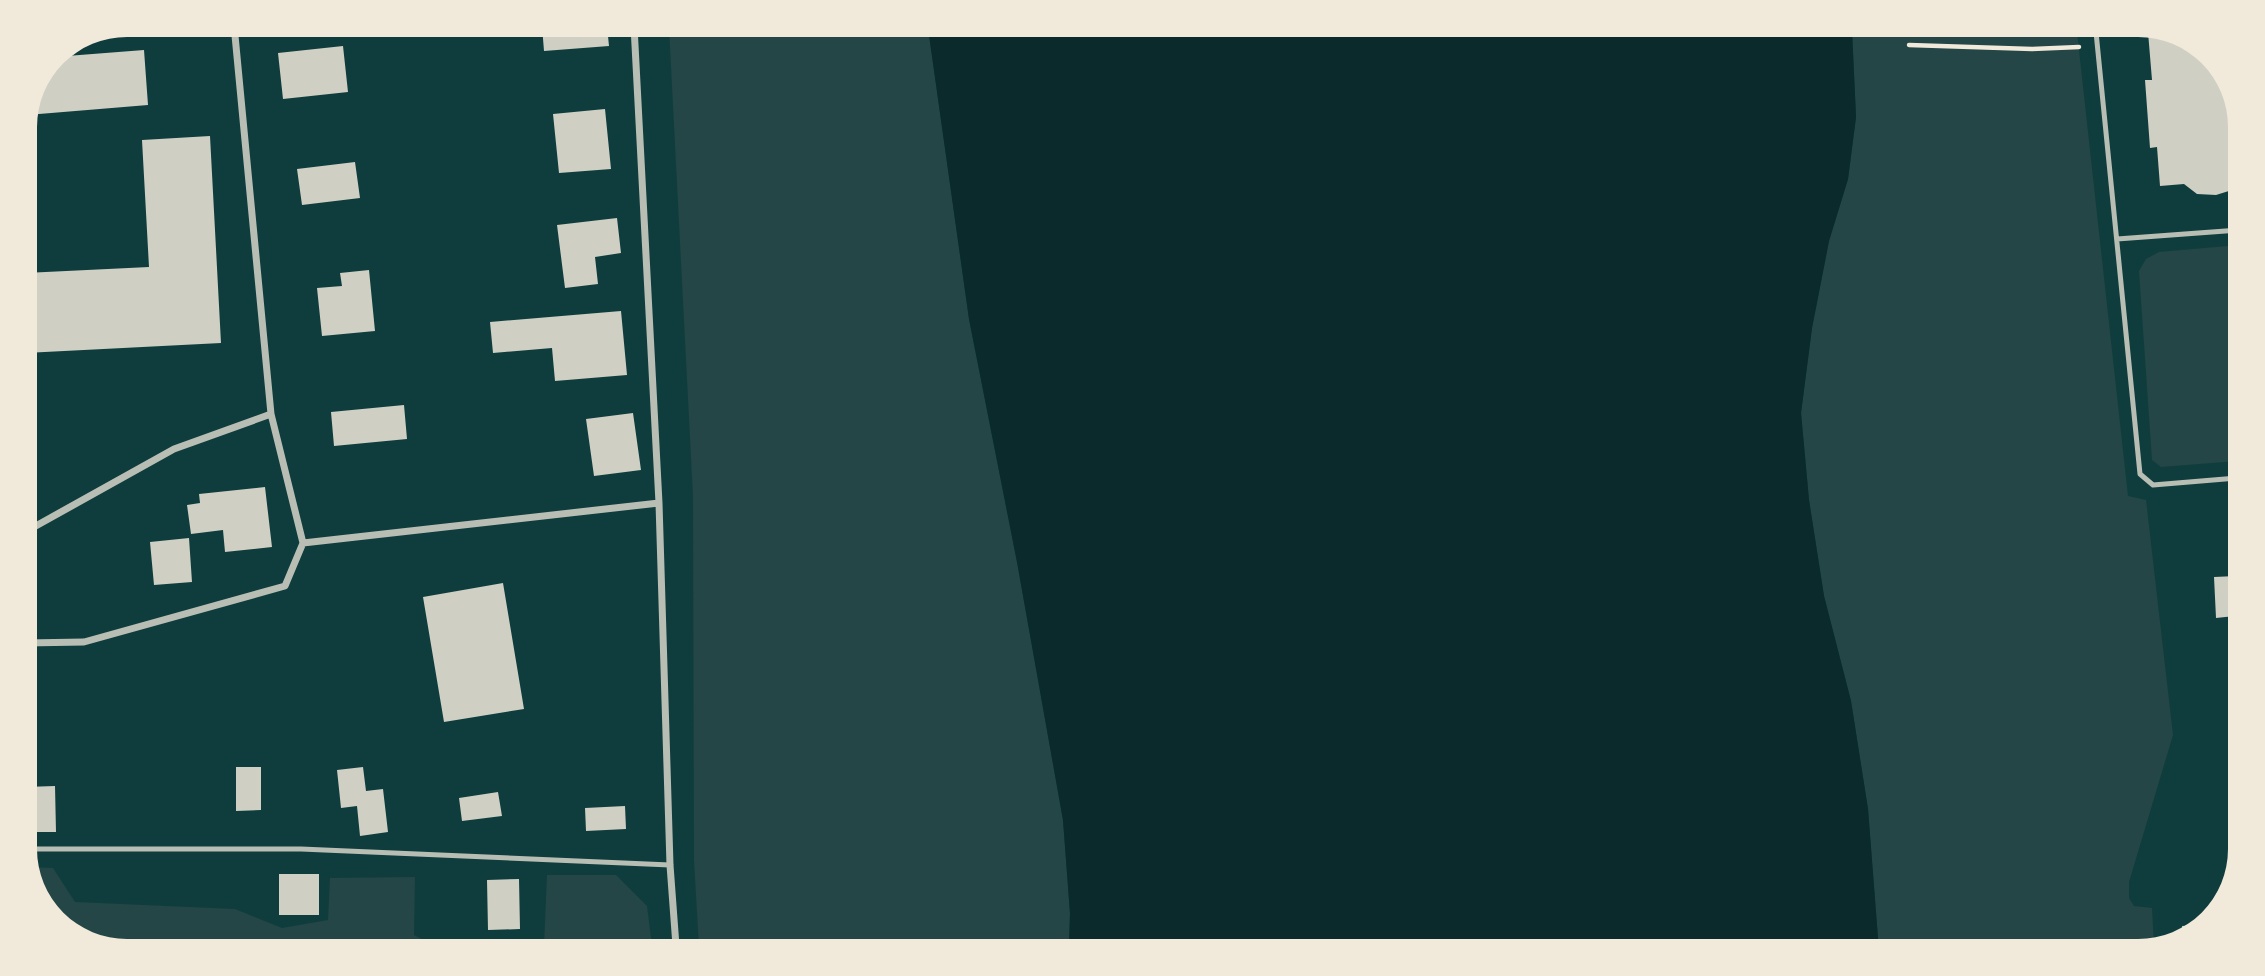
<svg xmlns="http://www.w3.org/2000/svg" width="2265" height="976" font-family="Ubuntu,sans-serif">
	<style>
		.green { fill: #244646 }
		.water { fill: #0a2a2b }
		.building { fill: #cfcfc3 }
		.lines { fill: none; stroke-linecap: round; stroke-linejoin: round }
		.path { stroke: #f1e9da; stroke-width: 4.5 }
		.service { stroke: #b8beb3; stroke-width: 5 }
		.minor { stroke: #b8beb3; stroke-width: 7 }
	</style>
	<rect width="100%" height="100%" fill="#0f3d3e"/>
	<path class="green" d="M669 27H928L969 319 1017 562 1063 820 1070 913 1069 948 699 946 694 861 693 496Z
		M1852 31 2077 32 2128 496 2146 500 2173 735 2129 882V898L2134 906 2152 908 2154 947 2138 951H1879L1868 809 1851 701 1824 596 1809 500 1801 413 1812 328 1829 241 1848 179 1856 117Z
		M2239 245 2237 461 2161 467 2152 460 2139 271 2146 259 2159 252Z
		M29 867 53 868 75 902 235 909 282 928 328 920 330 878 415 877 414 935 433 945 88 944 45 911Z
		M547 875H616L647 906 652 946H544Z"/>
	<path class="water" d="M928 28 1852 31 1856 117 1848 179 1829 241 1812 328 1801 413 1809 500 1824 596 1851 701 1868 809 1879 951 1069 948 1070 913 1063 820 1017 562 969 319Z"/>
	<path class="building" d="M542 26H607L609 46 544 51Z
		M2148 32H2177L2220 65 2240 121V183L2232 190 2216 195 2197 194 2184 184 2160 186 2157 147 2150 148 2145 80H2152Z
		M343 46 348 92 283 99 278 53Z
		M144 50 148 105 27 115 54 57Z
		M605 109 611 169 559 173 553 114Z
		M210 136 221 343 25 353V273L149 267 142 140Z
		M355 162 360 198 302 205 297 169Z
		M617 218 621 253 595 257 598 284 565 288 557 225Z
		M369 270 375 331 322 336 317 288 342 286 340 273Z
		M621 311 627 375 555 381 552 348 493 353 490 322Z
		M404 405 407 439 334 446 331 412Z
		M633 413 641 470 594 476 586 419Z
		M265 487 272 547 225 552 223 530 191 534 187 505 200 503 199 494Z
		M189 538 192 582 154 585 150 542Z
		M2236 576 2235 616 2216 618 2214 577Z
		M503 583 524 709 444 722 423 597Z
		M236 767H261V810L236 811Z
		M363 767 366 791 383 789 388 832 360 836 357 806 341 808 337 770Z
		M55 786 56 832H35L34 815H25V787Z
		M498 792 502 816 462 821 459 798Z
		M625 806 626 829 586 831 585 808Z
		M279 874H319V915H279Z
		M519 879 520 929 488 930 487 880Z
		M2197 920H2207L2195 934 2183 938 2182 926 2198 925Z"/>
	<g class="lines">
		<path class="path" d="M1909 45 2032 49 2079 47"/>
		<path class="service" d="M2096 32 2140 474 2153 485 2237 478
			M2117 239 2239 230
			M25 849H301L670 865"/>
		<path class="minor" d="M234 25 271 414 303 543
			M634 26 659 503 670 865 676 946
			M25 532 174 449 271 414
			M303 543 659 503
			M25 643 84 642 285 586 303 543"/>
	</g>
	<path d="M0 0H2265V976H0ZM127 37H2138A90 90 0 0 1 2228 127V849A90 90 0 0 1 2138 939H127A90 90 0 0 1 37 849V127A90 90 0 0 1 127 37Z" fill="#f1e9da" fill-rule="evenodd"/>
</svg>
